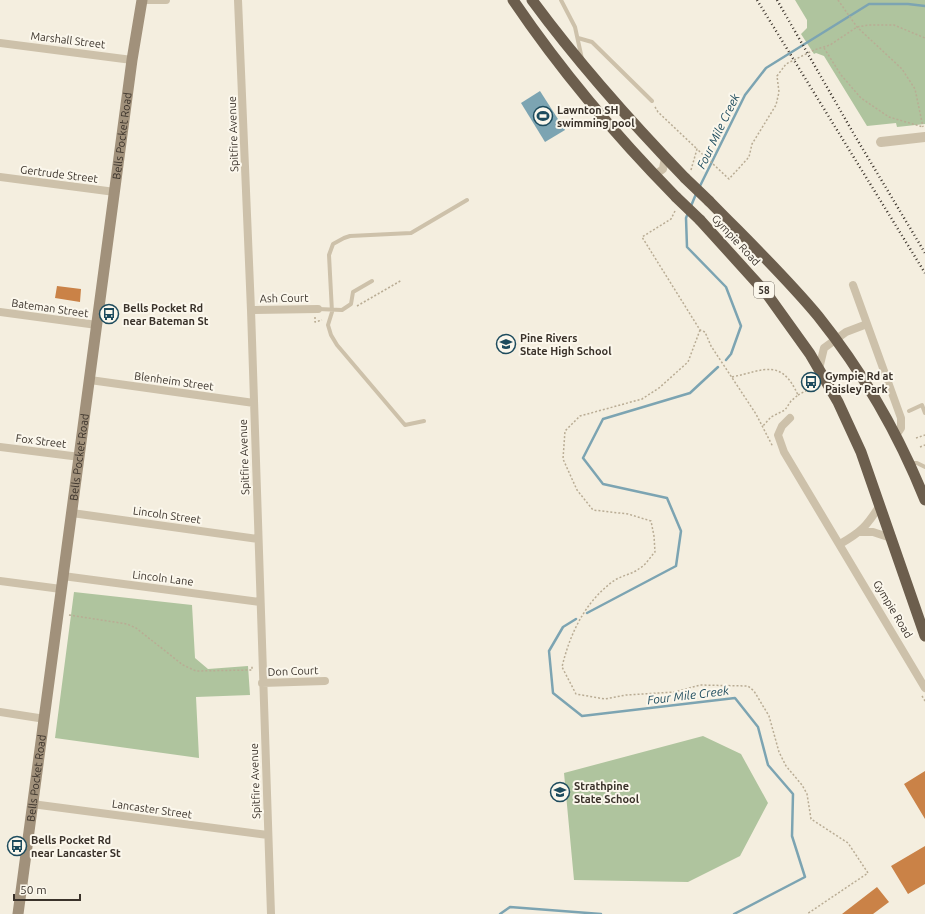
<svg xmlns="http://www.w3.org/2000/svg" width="925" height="914" font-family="Ubuntu,sans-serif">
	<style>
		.green { fill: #afc49e }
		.water { fill: #7ca4b2 }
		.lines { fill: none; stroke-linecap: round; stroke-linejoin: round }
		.stream { stroke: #7ca4b2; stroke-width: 2.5 }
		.building { fill: #ca8247 }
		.path { stroke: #b9ac94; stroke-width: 1.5; stroke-dasharray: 2 2; stroke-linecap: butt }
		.service { stroke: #cdc1aa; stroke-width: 4 }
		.minor { stroke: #cdc1aa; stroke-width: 8 }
		.tertiary { stroke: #cdc1aa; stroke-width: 10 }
		.secondary { stroke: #a1917b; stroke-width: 11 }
		.trunk { stroke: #6c5e4d; stroke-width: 11 }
		.rail { stroke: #3a322a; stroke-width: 2.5; stroke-dasharray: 1 3; stroke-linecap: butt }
		.trunk-bridge { stroke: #6c5e4d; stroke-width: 11 }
		.labels { text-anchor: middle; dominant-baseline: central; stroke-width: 4; stroke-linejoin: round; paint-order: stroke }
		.shield { fill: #fbf7ec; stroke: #746d64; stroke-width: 1 }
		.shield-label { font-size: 10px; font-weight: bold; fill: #3a322a }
		.street-label { font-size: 11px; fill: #3a322a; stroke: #fbf7ec }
		.poi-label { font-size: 11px; font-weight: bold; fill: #3a322a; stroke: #fbf7ec; text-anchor: start }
		.water-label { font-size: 12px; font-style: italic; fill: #1d4b5d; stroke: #fbf7ec }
	</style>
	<rect width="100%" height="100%" fill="#f4eedf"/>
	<path class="green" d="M795 0H925V124L897 127 896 123 867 126 824 56 816 53 814 54 801 34 807 28V20Z
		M74 592 192 605 195 658 208 669 248 666 250 695 196 697 199 758 55 738Z
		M703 736 741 754 768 803 740 856 688 882 574 880 564 773Z"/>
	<path class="water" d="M540 91 565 130 545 142 521 103Z"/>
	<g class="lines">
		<path class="stream" d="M699 188 745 95 766 68 869 4H908L925 6
			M691 206 696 194
			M688 213 686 218 687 247 726 287 741 326 731 354 726 360
			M587 613 676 566 681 531 667 498 603 484 583 458 603 419 690 393 718 367
			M576 619 563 627 549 651 553 693 582 716 735 698 758 727 768 765 793 794 792 836 805 877 734 914
			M500 914 510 907 601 914"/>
	</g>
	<path class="building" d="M57 286 81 289 80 302 55 298Z
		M925 771V819L904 784Z
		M925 846V884L908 894 891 866Z
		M877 887 889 902 873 914H842Z"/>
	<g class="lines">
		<path class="path" d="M838 0 857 27 902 69 915 89 923 127
			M824 48 841 75 861 98 889 117 923 127
			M655 107 658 112 697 149
			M691 170 697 149 729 179 749 157 752 144 776 105 779 92 777 76 786 64 814 50 830 45 857 27 869 25H894L925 38
			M675 211 671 219 642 237 700 330 705 332 711 346 756 414 773 447
			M357 306 402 280
			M315 317V322L322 320
			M700 330 688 362 659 388 642 399 580 416 565 431 563 459 577 490 593 510 628 514 651 521 654 536 655 552C650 557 646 565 640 568 633 574 623 575 615 580 586 600 570 633 562 667L576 694 605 699 626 695 675 692 700 685 748 686 754 691 769 716 779 752 786 766 802 785 807 794 811 819 848 843 868 873 807 914
			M732 377C765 370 781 358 798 395L791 401 785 410 771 417 762 427
			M798 395 815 386 811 379
			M916 438 925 435
			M920 447 925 445
			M69 615 127 624 136 628 183 665 196 671 252 670V665
			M922 696 925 701"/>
		<path class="service" d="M561 0 575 27 582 59
			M578 38 592 42 652 101
			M318 309 342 310 351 304 353 292 372 281
			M909 411 922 405 925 413
			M424 421 405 425 337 345 331 335 328 325 332 312 329 255 333 244 344 238 350 236 411 233 467 200
			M911 463H917L925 467"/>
		<path class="minor" d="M142 0H166
			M238 0 251 310 271 914
			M0 43 132 60
			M655 175 663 169 665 157
			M0 177 115 192
			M853 285 901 418V428L895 437
			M251 310 318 309
			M0 312 97 325
			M819 369 824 348 846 332 867 324
			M90 380 254 403
			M790 418 782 426 778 435 784 452 925 688
			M0 447 80 457
			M72 513 258 539
			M861 532H873L891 538
			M840 544C861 532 867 526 880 505
			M63 576 260 602
			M0 581 61 589
			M262 683 325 681
			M0 712 45 719
			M32 804 268 835"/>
		<path class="tertiary" d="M881 142 925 137"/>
		<path class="secondary" id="s1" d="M18 914 132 60 142 0"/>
		<path class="trunk" d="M513 0C561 71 616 136 676 197
			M532 0C579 64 630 121 685 178
			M709 201C746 239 784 275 818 316 862 371 899 435 925 500
			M700 220 767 294 810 354 838 402 861 452 925 636"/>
		<path class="rail" d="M757 0 925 273
			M777 0 855 136 925 253"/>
		<path class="trunk-bridge" d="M685 178 709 201
			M676 197 700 220"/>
	</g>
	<defs>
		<symbol id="stadium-ring" viewBox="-11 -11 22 22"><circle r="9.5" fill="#fbf7ec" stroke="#1d4b5d" stroke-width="1.5"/><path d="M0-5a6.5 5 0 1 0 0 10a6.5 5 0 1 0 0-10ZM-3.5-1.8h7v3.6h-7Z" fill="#1d4b5d"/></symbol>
		<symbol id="bus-ring" viewBox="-11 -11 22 22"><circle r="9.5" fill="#fbf7ec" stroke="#1d4b5d" stroke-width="1.5"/><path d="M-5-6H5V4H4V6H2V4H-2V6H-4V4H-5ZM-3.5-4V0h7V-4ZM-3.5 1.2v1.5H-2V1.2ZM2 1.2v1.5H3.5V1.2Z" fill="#1d4b5d"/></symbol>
		<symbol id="school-ring" viewBox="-11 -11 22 22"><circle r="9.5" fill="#fbf7ec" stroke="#1d4b5d" stroke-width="1.5"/><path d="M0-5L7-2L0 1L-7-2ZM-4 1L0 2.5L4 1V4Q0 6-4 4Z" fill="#1d4b5d"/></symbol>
	</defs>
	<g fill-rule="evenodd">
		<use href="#stadium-ring" x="532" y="105" width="22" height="22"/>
		<use href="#bus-ring" x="98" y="303" width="22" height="22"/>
		<use href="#school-ring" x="495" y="333" width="22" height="22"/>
		<use href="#bus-ring" x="800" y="371" width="22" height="22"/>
		<use href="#school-ring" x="549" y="781" width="22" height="22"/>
		<use href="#bus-ring" x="6" y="835" width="22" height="22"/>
	</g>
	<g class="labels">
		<rect class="shield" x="754" y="282" width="20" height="16" rx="3"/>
		<g class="shield-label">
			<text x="764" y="290">58</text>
		</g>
		<g class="street-label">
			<text transform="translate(68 40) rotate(7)">Marshall Street</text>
			<text transform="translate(233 134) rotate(-92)">Spitfire Avenue</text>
			<text stroke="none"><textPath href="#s1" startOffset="785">Bells Pocket Road</textPath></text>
			<text transform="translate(59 174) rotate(7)">Gertrude Street</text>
			<text transform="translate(736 240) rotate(47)">Gympie Road</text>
			<text transform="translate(284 298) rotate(-1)">Ash Court</text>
			<text transform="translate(50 308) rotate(8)">Bateman Street</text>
			<text transform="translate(174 381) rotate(8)">Blenheim Street</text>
			<text transform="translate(41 441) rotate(7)">Fox Street</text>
			<text stroke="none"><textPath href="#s1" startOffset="461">Bells Pocket Road</textPath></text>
			<text transform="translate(244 457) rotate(-92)">Spitfire Avenue</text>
			<text transform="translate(167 515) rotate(8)">Lincoln Street</text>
			<text transform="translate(163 578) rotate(7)">Lincoln Lane</text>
			<text transform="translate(893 609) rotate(59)">Gympie Road</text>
			<text transform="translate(293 671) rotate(-2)">Don Court</text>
			<text stroke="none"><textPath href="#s1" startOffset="137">Bells Pocket Road</textPath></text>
			<text transform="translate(255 781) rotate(-92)">Spitfire Avenue</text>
			<text transform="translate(152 809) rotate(8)">Lancaster Street</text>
		</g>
		<g class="poi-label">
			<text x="557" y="110">Lawnton SH<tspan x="557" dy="13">swimming pool</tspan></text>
			<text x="123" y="308">Bells Pocket Rd<tspan x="123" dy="13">near Bateman St</tspan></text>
			<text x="520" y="338">Pine Rivers<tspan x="520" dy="13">State High School</tspan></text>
			<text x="825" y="376">Gympie Rd at<tspan x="825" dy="13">Paisley Park</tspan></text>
			<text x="574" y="786">Strathpine<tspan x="574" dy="13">State School</tspan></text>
			<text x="31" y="840">Bells Pocket Rd<tspan x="31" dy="13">near Lancaster St</tspan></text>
		</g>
		<g class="water-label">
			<text transform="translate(718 131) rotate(-64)">Four Mile Creek</text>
			<text transform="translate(688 695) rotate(-7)">Four Mile Creek</text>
		</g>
	</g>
	<path d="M14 894v6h66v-6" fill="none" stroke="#3a322a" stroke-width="2"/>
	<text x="20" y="894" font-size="12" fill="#3a322a" stroke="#fbf7ec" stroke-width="3" paint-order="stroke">50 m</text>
</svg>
